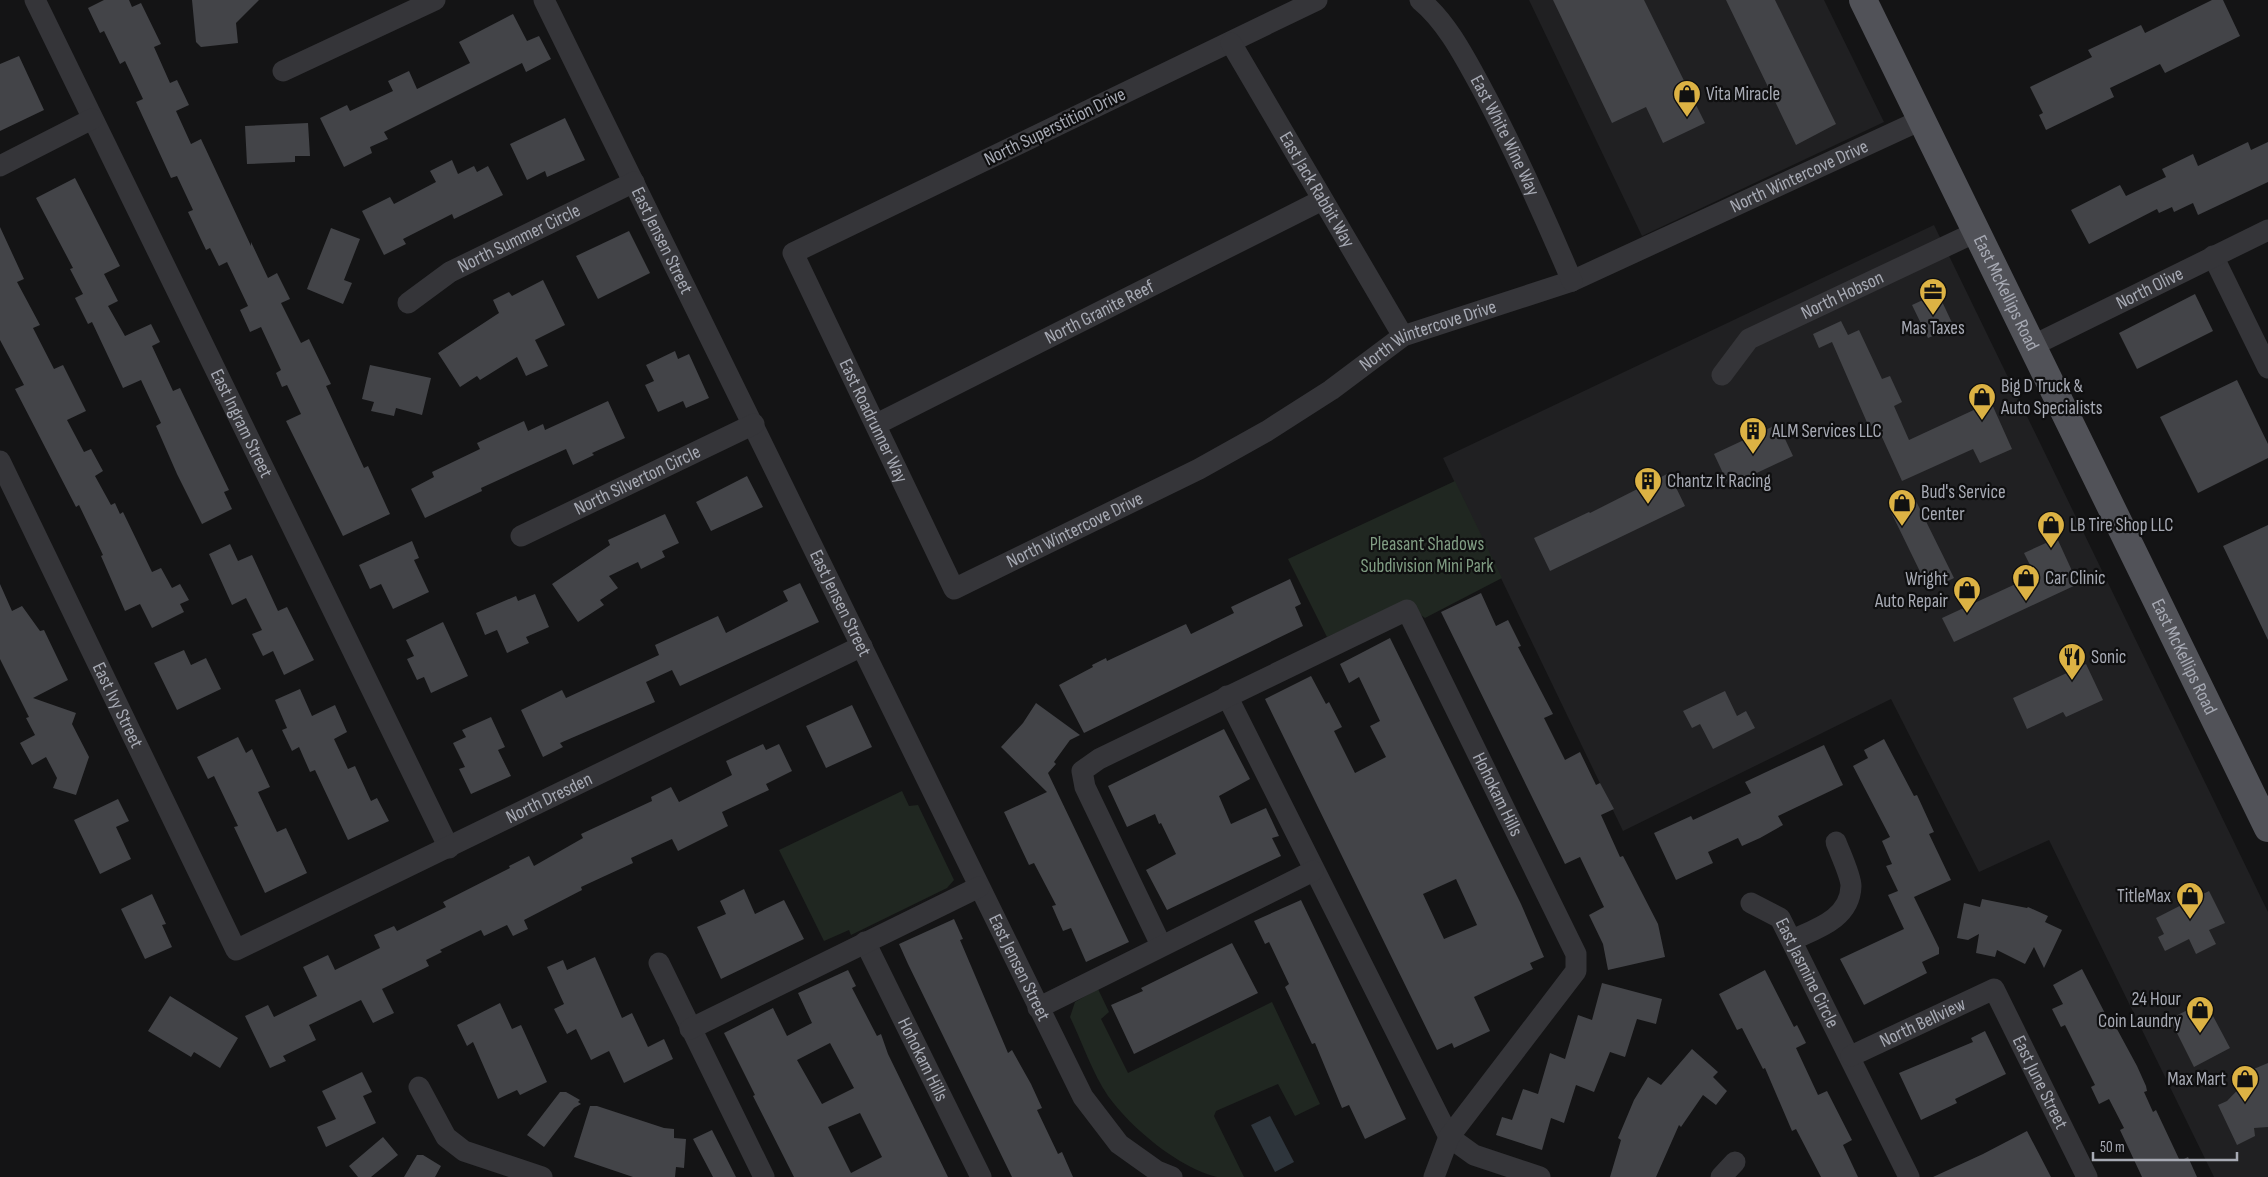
<svg xmlns="http://www.w3.org/2000/svg" width="2268" height="1177" font-family="'Sofia Sans Condensed',sans-serif">
	<style>
		.built { fill: #202022 }
		.green { fill: #202721 }
		.water { fill: #2e353c }
		.building { fill: #434448; fill-rule: evenodd }
		.lines { fill: none; stroke-linecap: round; stroke-linejoin: round }
		.street { stroke: #353539; stroke-width: 21 }
		.primary { stroke: #515258; stroke-width: 28 }
		.labels { text-anchor: middle; dominant-baseline: central; stroke-width: 4.5; stroke-linejoin: round; paint-order: stroke }
		.poi-label { font-size: 19px; fill: #a7aab4; stroke: #0f0f10; text-anchor: start }
		.street-label { font-size: 19px; fill: #a7aab4; stroke: #0f0f10 }
		.park-label { font-size: 19px; fill: #809d83; stroke: #0f0f10 }
	</style>
	<rect width="100%" height="100%" fill="#141415"/>
	<path class="built" d="M1529 0H1824L1884 122 1642 236Z
		M1934 225 2268 912V1177H2214L2049 840 1979 872 1891 699 1623 831 1443 458Z"/>
	<path class="green" d="M1455 481 1502 578 1425 618 1412 609 1396 606 1327 637 1288 559Z
		M902 791 909 806 918 805 954 880 947 888 851 935 849 930 824 941 779 850Z
		M1098 989 1109 1012 1101 1019 1128 1073 1272 1002 1320 1104 1295 1116 1278 1084 1216 1111 1214 1116 1244 1177C1236 1177 1226 1177 1217 1177 1179 1168 1131 1128 1108 1096 1093 1074 1082 1042 1070 1017L1075 1002Z"/>
	<path class="water" d="M1270 1116 1294 1162 1275 1172 1251 1125Z"/>
	<path class="building" d="M104 0H129L132 7 141 3 161 44 154 47 170 83 177 80 189 105 176 111 191 144 201 139 251 246V242L268 278 277 273 290 299 281 303 301 343 309 339 331 384 326 386 364 468 368 466 390 514 343 536 286 421 301 414 287 385 282 387 276 373 281 370 261 327 250 332 240 310 248 306 227 262 219 266 210 248 206 250 188 212 193 210 177 176 171 178 136 102 143 99 125 61 120 64 104 31 100 33 88 8Z
		M192 0H259L236 23 238 43 201 47 196 42Z
		M1553 0H1644L1705 123 1663 143 1646 107 1612 123Z
		M1726 0H1775L1836 124 1796 145Z
		M2212 0H2223L2240 36 2165 73 2160 64 2110 88 2114 97 2046 130 2039 115 2043 113 2030 87 2092 57 2088 50 2141 25 2145 33Z
		M513 14 527 41 539 36 551 59 526 72 522 63 384 132 388 139 370 147 372 153 344 167 320 118 347 105 350 111 393 91 388 81 409 71 417 89 470 63 459 42Z
		M19 56 44 110 0 131V64Z
		M565 118 585 160 547 177 545 171 527 180 510 144Z
		M308 123 310 156H295V162L247 164 245 126Z
		M2248 142 2251 150 2268 142V182L2198 215 2193 203 2174 212 2172 207 2159 213 2157 209 2089 244 2071 210 2120 185 2126 196 2166 177 2162 169 2193 154 2198 166Z
		M452 160 458 174 474 166 477 172 488 166 503 195 454 219 452 214 403 239 406 244 384 255 362 211 390 197 394 204 436 182 430 171Z
		M75 178 120 266 104 274 118 301 108 306 125 336 151 324 160 342 152 346 173 391 180 388 229 490 224 492 232 509 202 524 177 474 156 426 161 423 141 380 123 388 92 322 88 324 75 298 83 294 70 269 73 268 36 198Z
		M0 227 24 279 17 282 40 325 33 328 54 369 63 365 86 411 67 420 84 452 91 449 103 471 95 476 111 505 115 503 120 514 123 512 152 572 161 568 172 588 180 584 189 600 180 604 184 612 152 628 140 604 125 611 101 556 103 555 79 505 76 507 15 389 24 385 0 340Z
		M331 228 360 239 344 280 352 283 343 304 307 289Z
		M629 231 650 273 598 299 576 256Z
		M543 280 565 325 535 340 548 366 526 376 517 357 480 380 477 376 460 387 438 353 499 313 493 300 509 292 512 296Z
		M1938 293 1954 327 1928 338 1912 305Z
		M2195 294 2213 331 2137 369 2119 333Z
		M1841 321 1848 335 1859 330 1882 379 1890 376 1902 402 1894 406 1909 440 1991 402 2012 449 1980 463 1973 449 1902 481 1876 424 1869 427 1832 342 1819 348 1813 334Z
		M675 351 678 359 689 354 709 398 686 408 683 401 658 412 645 385 654 381 646 365Z
		M370 365 431 378 422 415 396 408 394 416 371 411 374 402 362 399Z
		M2237 380 2268 444V458L2198 493 2160 417Z
		M608 401 625 438 592 453 594 455 573 465 566 449 481 488 482 491 425 518 411 489 434 477 432 472 480 449 477 443 524 421 528 431 543 424 545 430Z
		M1778 424 1793 456 1729 486 1714 454Z
		M1669 473 1685 506 1550 571 1534 538 1589 512 1590 513Z
		M747 476 763 507 711 531 696 502Z
		M1913 495 1954 578 1929 590 1889 508Z
		M665 514 679 543 662 551 665 557 641 569 638 562 609 576 618 588 600 600 604 605 578 622 552 584 610 545 608 540Z
		M2268 525V640L2223 546Z
		M2057 538 2078 584 1954 642 1942 618 2035 575 2024 553Z
		M412 541 419 558 414 560 429 592 393 609 381 584 370 589 359 565Z
		M230 544 238 561 252 555 278 611 287 607 314 660 284 675 273 651 263 656 252 634 262 630 246 598 232 605 209 554Z
		M1290 579 1301 604 1295 607 1303 626 1084 733 1059 685 1093 667 1092 665 1106 658 1107 661 1186 624 1191 634 1234 613 1231 607Z
		M800 583 819 622 680 686 672 670 646 682 655 702 560 743 563 747 543 757 521 710 562 690 566 698 659 655 655 645 718 616 726 633 788 601 783 591Z
		M0 584 12 611 22 606 40 631 44 630 68 680 33 698 76 713 72 724 89 757 76 795 53 788 57 778 46 757 32 765 20 743 35 735 26 718 29 717 0 659Z
		M1481 593 1496 626 1508 620 1521 646 1518 647 1553 714 1544 718 1565 760 1580 752 1596 785 1600 783 1614 809 1601 815 1620 857 1623 856 1658 924 1665 957 1608 970 1603 944 1589 915 1604 907 1580 857 1565 864 1441 612Z
		M535 594 549 627 526 637 529 643 507 653 497 630 485 635 476 613 516 596 518 601Z
		M443 622 468 676 431 693 424 677 417 680 407 659 414 656 406 640Z
		M1390 638 1521 904 1544 957 1530 963 1533 969 1474 997 1490 1031 1454 1048 1452 1043 1437 1050 1265 699 1311 676 1326 704 1329 702 1342 727 1334 731 1355 773 1386 757 1370 726 1380 721 1359 677 1349 683 1340 664ZM1456 879 1477 925 1444 939 1423 894Z
		M184 650 191 665 206 658 221 689 177 710 154 663Z
		M2086 664 2103 700 2066 717 2063 712 2027 729 2013 698Z
		M300 689 312 716 335 705 347 732 334 739 348 769 355 766 371 801 377 798 389 821 348 840 315 770 310 772 299 747 292 751 282 730 287 728 275 700Z
		M1725 691 1737 716 1746 711 1755 728 1713 749 1700 724 1692 728 1683 711Z
		M1036 703 1080 735 1070 740 1054 762 1056 764 1048 773 1129 942 1086 962 1071 928 1063 931 1052 906 1056 905 1034 863 1029 865 1004 812 1047 792 1001 747 1023 723Z
		M852 705 872 747 826 768 806 726Z
		M491 717 505 747 498 750 511 776 471 794 459 769 465 767 453 743 466 737 462 730Z
		M1224 729 1250 779 1219 796 1231 824 1266 808 1279 836 1272 838 1281 856 1167 910 1146 870 1176 854 1161 823 1159 824 1155 814 1127 827 1108 786Z
		M238 737 246 753 252 749 270 787 258 792 277 832 286 828 307 873 265 893 234 827 238 826 214 776 208 779 197 757Z
		M1884 739 1914 796 1917 795 1934 832 1929 834 1951 880 1914 897 1939 948V954L1922 962 1927 973 1864 1005 1840 959 1904 929 1888 895 1898 891 1886 866 1892 864 1882 841 1890 837 1853 766 1868 758 1864 750Z
		M763 744 766 750 779 744 792 771 766 784 769 790 722 812 728 826 678 851 672 839 631 858 633 863 581 887 582 890 524 920 528 929 513 936 507 925 484 936 481 930 440 950 442 952 426 960 429 966 382 989 394 1013 373 1023 361 1000 309 1025 316 1040 283 1056 286 1061 270 1068 245 1016 268 1005 274 1017 317 996 303 967 328 955 335 970 380 948 374 935 394 926 397 931 446 907 443 902 510 868 509 866 529 856 534 866 583 838 581 834 652 801 651 797 671 787 679 802 732 775 726 761Z
		M1824 745 1843 785 1778 816 1783 825 1760 838 1742 846 1738 838 1708 852 1713 863 1676 880 1654 833 1691 816 1693 820 1751 793 1745 782Z
		M118 799 129 821 116 827 131 859 100 874 74 820Z
		M744 889 755 914 784 900 804 939 721 979 697 927 726 914 720 901Z
		M2209 891 2225 923 2209 930 2216 944 2196 954 2189 939 2165 951 2158 937 2164 934 2156 918Z
		M152 894 166 924 162 925 172 947 145 959 121 909Z
		M1982 899 2027 908 2028 907 2048 916 2045 922 2062 930 2044 968 2034 947 2025 964 1997 950 1995 957 1976 953 1979 934 1968 940 1957 938 1964 903 1980 907Z
		M1301 900 1406 1119 1365 1139 1349 1105 1342 1108 1315 1043 1312 1044 1285 987 1289 984 1269 942 1265 944 1254 921Z
		M954 919 963 939 960 940 1008 1053 1012 1050 1031 1084 1042 1108 1037 1110 1058 1154 1062 1152 1073 1177H1012L908 964 899 944Z
		M1232 943 1258 993 1134 1054 1111 1005 1143 991 1141 988Z
		M595 957 622 1018 632 1013 648 1047 664 1039 673 1059 624 1083 609 1051 591 1060 576 1029 567 1034 554 1009 564 1004 547 967 563 960 567 970Z
		M2082 969 2108 1019 2111 1018 2137 1066 2146 1086 2147 1091 2144 1092 2153 1112 2156 1110 2180 1161 2188 1157 2197 1177H2142L2120 1130 2124 1128 2109 1099 2099 1104 2091 1087 2095 1085 2065 1025 2061 1027 2052 1009 2063 1004 2053 985Z
		M848 970 856 986 852 988 877 1036 881 1034 888 1054 948 1177H794L753 1096 755 1095 724 1033 773 1008 787 1036 812 1023 798 993ZM830 1043 854 1088 822 1104 797 1060ZM860 1113 882 1157 851 1173 828 1127Z
		M1765 970 1794 1027 1797 1025 1806 1043 1796 1048 1818 1095 1827 1091 1852 1140 1843 1145 1858 1177H1821L1796 1129 1792 1131 1765 1068 1763 1069 1742 1028 1737 1030 1719 994Z
		M1602 983 1662 999 1656 1024 1637 1019 1625 1057 1610 1052 1594 1092 1576 1085 1564 1123 1551 1118 1542 1150 1496 1135 1502 1117 1512 1120 1523 1089 1538 1094 1550 1053 1565 1059 1578 1015 1592 1020Z
		M170 996 238 1038 220 1068 194 1052 191 1057 148 1031Z
		M2205 1001 2230 1048 2194 1067 2170 1019Z
		M500 1003 512 1029 521 1025 547 1082 520 1095 517 1090 498 1099 473 1042 467 1046 457 1025Z
		M1985 1031 2006 1074 1955 1099 1957 1103 1921 1120 1899 1073 1973 1042 1971 1038Z
		M1692 1049 1718 1072 1713 1077 1727 1091 1716 1105 1703 1095 1681 1127 1679 1125 1656 1177H1610L1621 1140 1618 1138 1634 1100 1648 1077 1661 1085Z
		M2268 1063V1127L2254 1128 2255 1136 2237 1145 2218 1105 2227 1101 2252 1075 2249 1071Z
		M362 1072 372 1092 363 1096 376 1123 326 1147 317 1127 336 1119 322 1091Z
		M560 1092H566L580 1100 578 1102 581 1104 574 1108 544 1147 527 1135Z
		M590 1106H597L664 1128 674 1129V1138L686 1139 684 1168 676 1167 675 1177H633L574 1157Z
		M712 1130 736 1177H713L693 1139Z
		M2027 1131 2051 1177H1933L1983 1154Z
		M383 1137 398 1155 371 1177H358L349 1166Z
		M417 1155H423L441 1166 435 1177H404Z"/>
	<g class="lines">
		<g class="street">
			<path id="s1" d="M35 0 449 848"/>
			<path id="s2" d="M544 0 1083 1097 1119 1144 1157 1171 1172 1177"/>
			<path id="s3" d="M1317 0 793 253 954 589 1199 469 1267 431 1331 390 1403 336 1572 281 1921 120"/>
			<path id="s4" d="M1420 0C1447 22 1465 58 1481 87 1515 150 1544 215 1572 281"/>
			<path id="s5" d="M1231 43 1403 336"/>
			<path d="M283 71 435 0"/>
			<path d="M0 166 92 119"/>
			<path d="M2213 256 2268 368"/>
			<path id="s6" d="M408 303 450 272 634 182"/>
			<path id="s7" d="M2032 346 2268 230"/>
			<path id="s8" d="M1722 375 1749 339 1976 232"/>
			<path id="s9" d="M877 424 1322 200"/>
			<path id="s10" d="M0 461 236 950 862 646"/>
			<path id="s11" d="M521 536 754 424"/>
			<path d="M1227 696 1449 1137 1474 1155 1540 1177"/>
			<path id="s12" d="M1751 903 1780 918 1909 1177"/>
			<path d="M1792 940C1816 929 1850 919 1851 886 1851 876 1840 853 1836 842"/>
			<path id="s13" d="M865 942 981 1177"/>
			<path id="s14" d="M1161 945 1085 787 1082 771 1099 759 1407 610 1576 954V971L1449 1137 1434 1177"/>
			<path d="M659 963 764 1177"/>
			<path d="M1038 1008 1313 871"/>
			<path d="M690 1029 979 887"/>
			<path id="s15" d="M1851 1056 1994 989 2087 1177"/>
			<path d="M419 1087 446 1137 464 1151 542 1177"/>
			<path d="M1721 1177 1735 1162"/>
		</g>
		<path class="primary" id="s16" d="M1863 0 2268 828"/>
	</g>
	<defs>
		<symbol id="shop-pin" viewBox="-11 -11 22 30"><path d="M0 17L-7.5 6A9.5 9.5 0 1 1 7.5 6Z" fill="#dcb244" stroke="#0f0f10"/><path d="M-5-2.5h2.3a2.7 3.5 0 0 1 5.4 0H5L5.5 6h-11ZM-1.5-2.5h3a1.5 2.3 0 0 0-3 0Z" fill="#111"/></symbol>
		<symbol id="office-pin" viewBox="-11 -11 22 30"><path d="M0 17L-7.5 6A9.5 9.5 0 1 1 7.5 6Z" fill="#dcb244" stroke="#0f0f10"/><path d="M-6-3h4V-5.5h4V-3h4V5H-6ZM-1-4.5V-3h2v-1.5ZM-6 0V1H6V0Z" fill="#111"/></symbol>
		<symbol id="building-pin" viewBox="-11 -11 22 30"><path d="M0 17L-7.5 6A9.5 9.5 0 1 1 7.5 6Z" fill="#dcb244" stroke="#0f0f10"/><path d="M-4-6H4V6H1V3H-1V6H-4ZM-2.5-4.3h1.7v1.8h-1.7ZM.8-4.3h1.7v1.8H.8ZM-2.5-1h1.7V.8h-1.7ZM.8-1h1.7V.8H.8Z" fill="#111"/></symbol>
		<symbol id="restaurant-pin" viewBox="-11 -11 22 30"><path d="M0 17L-7.5 6A9.5 9.5 0 1 1 7.5 6Z" fill="#dcb244" stroke="#0f0f10"/><path d="M-5-6h1v4h1v-4h1v4h1v-4h1v5L-1.5 .5V6h-2V.5L-5-1ZM5-6V6H3V1.5H1.5Q1.5-4 5-6Z" fill="#111"/></symbol>
	</defs>
	<g fill-rule="evenodd">
		<use href="#shop-pin" x="1671" y="78" width="32" height="43"/>
		<use href="#office-pin" x="1917" y="276" width="32" height="43"/>
		<use href="#shop-pin" x="1966" y="381" width="32" height="43"/>
		<use href="#building-pin" x="1737" y="415" width="32" height="43"/>
		<use href="#building-pin" x="1632" y="465" width="32" height="43"/>
		<use href="#shop-pin" x="1886" y="487" width="32" height="43"/>
		<use href="#shop-pin" x="2035" y="509" width="32" height="43"/>
		<use href="#shop-pin" x="2010" y="562" width="32" height="43"/>
		<use href="#shop-pin" x="1951" y="574" width="32" height="43"/>
		<use href="#restaurant-pin" x="2056" y="641" width="32" height="43"/>
		<use href="#shop-pin" x="2174" y="880" width="32" height="43"/>
		<use href="#shop-pin" x="2184" y="994" width="32" height="43"/>
		<use href="#shop-pin" x="2229" y="1063" width="32" height="43"/>
	</g>
	<g class="labels">
		<g class="poi-label">
			<text x="1706" y="94">Vita Miracle</text>
			<text x="1933" y="328" text-anchor="middle">Mas Taxes</text>
			<text x="2001" y="386">Big D Truck &amp;<tspan x="2001" dy="22">Auto Specialists</tspan></text>
			<text x="1772" y="431">ALM Services LLC</text>
			<text x="1667" y="481">Chantz It Racing</text>
			<text x="1921" y="492">Bud's Service<tspan x="1921" dy="22">Center</tspan></text>
			<text x="2070" y="525">LB Tire Shop LLC</text>
			<text x="2045" y="578">Car Clinic</text>
			<text x="1948" y="579" text-anchor="end">Wright<tspan x="1948" dy="22">Auto Repair</tspan></text>
			<text x="2091" y="657">Sonic</text>
			<text x="2171" y="896" text-anchor="end">TitleMax</text>
			<text x="2181" y="999" text-anchor="end">24 Hour<tspan x="2181" dy="22">Coin Laundry</tspan></text>
			<text x="2226" y="1079" text-anchor="end">Max Mart</text>
		</g>
		<g class="street-label">
			<text transform="translate(1055 127) rotate(-26)">North Superstition Drive</text>
			<text stroke="none"><textPath href="#s4" startOffset="161">East White Wine Way</textPath></text>
			<text stroke="none"><textPath href="#s3" startOffset="1899">North Wintercove Drive</textPath></text>
			<text stroke="none"><textPath href="#s5" startOffset="170">East Jack Rabbit Way</textPath></text>
			<text stroke="none"><textPath href="#s6" startOffset="129">North Summer Circle</textPath></text>
			<text stroke="none"><textPath href="#s2" startOffset="268">East Jensen Street</textPath></text>
			<text stroke="none"><textPath href="#s7" startOffset="131">North Olive</textPath></text>
			<text stroke="none"><textPath href="#s16" startOffset="326">East McKellips Road</textPath></text>
			<text stroke="none"><textPath href="#s8" startOffset="148">North Hobson</textPath></text>
			<text stroke="none"><textPath href="#s9" startOffset="249">North Granite Reef</textPath></text>
			<text stroke="none"><textPath href="#s3" startOffset="1494">North Wintercove Drive</textPath></text>
			<text stroke="none"><textPath href="#s3" startOffset="768">East Roadrunner Way</textPath></text>
			<text stroke="none"><textPath href="#s1" startOffset="471">East Ingram Street</textPath></text>
			<text stroke="none"><textPath href="#s11" startOffset="129">North Silverton Circle</textPath></text>
			<text stroke="none"><textPath href="#s3" startOffset="1089">North Wintercove Drive</textPath></text>
			<text stroke="none"><textPath href="#s2" startOffset="672">East Jensen Street</textPath></text>
			<text stroke="none"><textPath href="#s16" startOffset="731">East McKellips Road</textPath></text>
			<text stroke="none"><textPath href="#s10" startOffset="271">East Ivy Street</textPath></text>
			<text stroke="none"><textPath href="#s14" startOffset="760">Hohokam Hills</textPath></text>
			<text stroke="none"><textPath href="#s10" startOffset="891">North Dresden</textPath></text>
			<text stroke="none"><textPath href="#s2" startOffset="1078">East Jensen Street</textPath></text>
			<text stroke="none"><textPath href="#s12" startOffset="94">East Jasmine Circle</textPath></text>
			<text stroke="none"><textPath href="#s15" startOffset="79">North Bellview</textPath></text>
			<text stroke="none"><textPath href="#s13" startOffset="131">Hohokam Hills</textPath></text>
			<text stroke="none"><textPath href="#s15" startOffset="262">East June Street</textPath></text>
		</g>
		<g class="park-label">
			<text x="1427" y="544">Pleasant Shadows<tspan x="1427" dy="22">Subdivision Mini Park</tspan></text>
		</g>
	</g>
	<path d="M2093 1152v8h144v-8" fill="none" stroke="#a7aab4" stroke-width="2.5"/>
	<text x="2100" y="1152" font-size="15" fill="#a7aab4" stroke="#0f0f10" stroke-width="4" paint-order="stroke">50 m</text>
</svg>
